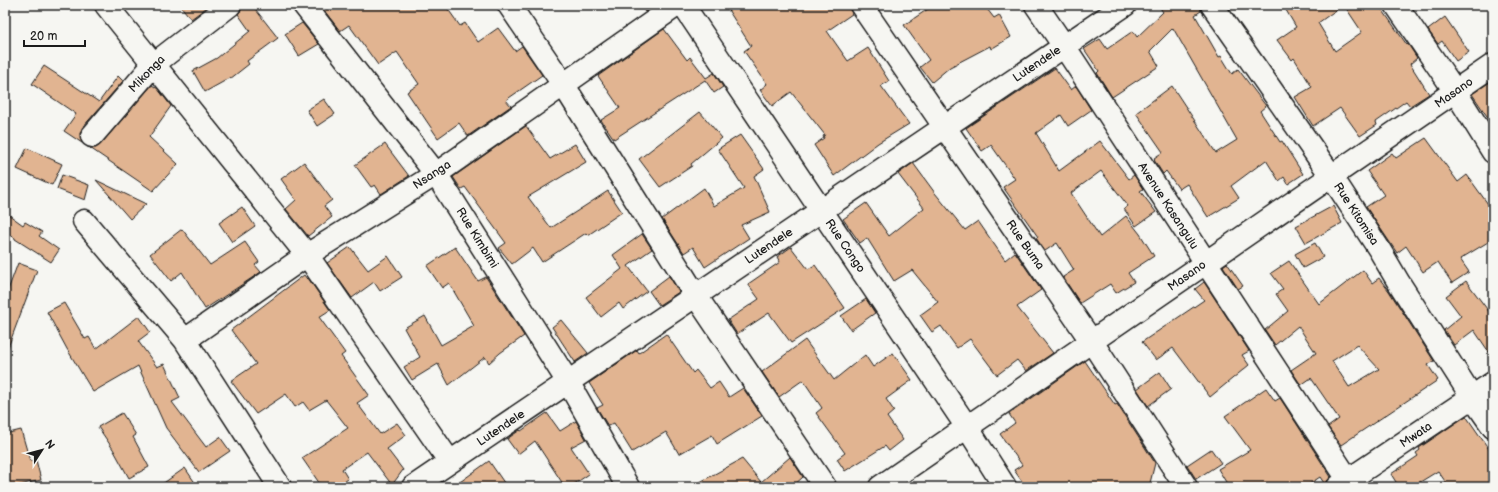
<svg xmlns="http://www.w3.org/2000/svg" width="1498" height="492" font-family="'Balsamiq Sans',sans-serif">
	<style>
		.building { fill: #e1b491; stroke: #1c1c1c; fill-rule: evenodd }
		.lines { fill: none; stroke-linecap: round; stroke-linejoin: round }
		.minor-casing { stroke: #1c1c1c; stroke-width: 25 }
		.minor { stroke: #f6f6f2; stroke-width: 22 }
		.labels { text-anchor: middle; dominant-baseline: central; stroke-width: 3; stroke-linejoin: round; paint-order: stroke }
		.street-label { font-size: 12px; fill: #1c1c1c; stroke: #f6f6f2 }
	</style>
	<rect width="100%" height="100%" fill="#f6f6f2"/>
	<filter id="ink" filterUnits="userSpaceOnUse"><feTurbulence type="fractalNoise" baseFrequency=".025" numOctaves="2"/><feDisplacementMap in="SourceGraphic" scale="8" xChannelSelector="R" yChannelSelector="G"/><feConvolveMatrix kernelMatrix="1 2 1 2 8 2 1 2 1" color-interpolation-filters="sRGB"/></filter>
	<g filter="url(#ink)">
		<path class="building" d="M180 5H210L191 19Z
			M242 5H252L278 38 247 61 249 64 230 79V78L205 92 193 71 217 58 250 31 238 14 241 10Z
			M320 5H445L460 26 465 23 478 42 498 28 515 51 522 46 542 75 506 100 511 106 468 136 459 123 438 138 407 92 419 84 397 52 378 65 349 25 340 31Z
			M640 5H655L645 12Z
			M725 5H849L852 14 827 31 848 61 868 48 889 81 881 86 909 124 878 143 834 176 814 145 824 138 823 136 825 135 791 92 772 106 760 90 767 84 744 51 751 46Z
			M934 5H984L994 18 999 15 1011 37 991 49 990 46 950 67 932 82 920 67 929 60 904 25Z
			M1158 5H1200L1201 11 1195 15 1219 57 1221 56 1232 74 1238 69 1266 106 1260 111 1280 142 1282 141 1303 174 1288 184 1284 177 1279 181 1266 160 1231 186 1239 198 1208 217 1187 184 1179 189 1166 171 1163 174 1154 160 1155 159 1154 158 1163 152 1136 113 1172 86 1216 153 1237 140 1173 28 1150 51 1159 66 1112 97 1097 73 1099 71 1084 49 1100 39 1107 49 1133 31 1137 37 1163 12Z
			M1283 5H1343L1318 23 1335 51 1362 32 1344 5H1379L1407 45 1408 44 1417 58 1410 64 1429 94 1410 106 1406 101 1376 122 1377 125 1360 136 1340 108 1313 126 1295 97 1312 87 1294 58 1292 60 1277 40 1296 27Z
			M1445 17 1469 52 1456 61 1442 41 1438 44 1428 30Z
			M302 23 319 44 299 56 285 34Z
			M664 29 687 60 690 57 706 78 714 73 723 87 714 93 705 80 614 139 601 120 620 108 598 76Z
			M44 66 99 102 118 76 123 81 82 128 80 134 82 143 64 131 76 114 32 84Z
			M1055 68 1071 90 1076 86 1091 110 1068 126 1061 115 1036 133 1059 171 1100 141 1129 179 1134 175 1143 189 1140 191 1156 212 1136 226 1124 209 1128 206 1101 171 1071 193 1100 237 1126 216 1140 234 1154 256 1128 273 1134 282 1116 293 1110 284 1080 303 1063 277 1074 270 1057 243 1045 251 1036 238 1038 237 1003 187 1015 179 991 145 982 151 966 128Z
			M1493 80V125L1472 94Z
			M152 85 158 89 171 106 149 137 178 164 153 191 90 148H96L101 144Z
			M324 99 335 114 317 126 307 110Z
			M700 112 722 138 691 164 692 166 660 187 639 159Z
			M526 126 550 159 575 144 586 162 528 197 551 228 608 191 622 212 588 235 586 233 542 262 533 248 512 264 499 248 506 243 465 187 461 189 453 177Z
			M740 135 764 169 754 176 770 212 741 225 749 238 705 267 693 247 684 253 662 219 704 188 714 206 744 188 718 149Z
			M1426 138 1458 182 1467 175 1493 211V239L1460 259 1469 272 1452 283 1438 262 1423 272 1406 246 1397 253 1366 207 1384 195 1367 171 1392 153 1396 158Z
			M385 144 409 176 381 194 375 185 371 187 355 165Z
			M27 148 62 164 52 185 17 169Z
			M304 162 332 200 324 206 332 217 308 236 286 209 296 200 281 179Z
			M913 163 935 193 965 230 978 221 1005 260 1015 252 1041 290 1017 307 1053 353 1026 371 1017 360 997 375 970 339 957 348 941 326 932 332 920 315 938 302 912 270 894 281 867 238 860 243 843 219 866 203 889 236 924 208 898 174Z
			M62 175 89 185 85 200 57 189Z
			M96 180 146 204 130 219Z
			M1333 206 1342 223 1306 243 1296 226Z
			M242 207 255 226 232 242 219 223Z
			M5 212 23 225 25 222 42 232 39 236 59 250 51 262 15 239V238L5 232Z
			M182 229 210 265 245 242 259 262 255 265 261 272 205 309 182 272 171 281 150 254Z
			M642 234 652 249 628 266 647 291 623 309 619 303 601 317 586 297 622 269 613 255Z
			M1315 243 1323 257 1303 268 1295 254Z
			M350 247 368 270 388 256 402 277 380 291 374 282 352 298 327 263Z
			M455 247 478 281 486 277 524 336 500 353 489 363 485 357 449 385 438 364 412 380 404 367 420 357 404 328 425 316 441 345 474 326 449 283 442 288 427 266Z
			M791 247 808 269 815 265 845 308 791 343 769 313 737 334 728 320 759 299 748 284 780 262 777 257Z
			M1289 261 1319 304 1363 270 1372 283 1379 278 1389 291 1434 361 1428 365 1438 380 1341 445 1328 427 1339 419 1311 378 1301 385 1291 370 1316 353 1298 326 1275 345 1265 330 1288 311 1276 294 1283 289 1271 273ZM1357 345 1379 369 1349 387 1332 361Z
			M18 263 37 270 7 350H5V298Z
			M1227 263 1243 286 1238 289 1223 266Z
			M304 275 307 279 308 278 330 310 319 317 345 353 341 356 369 395 357 403 380 434 397 423 406 435 387 449 403 470 392 485 367 452 342 469 348 479 337 487H322L302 458 348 428 326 400 309 410 303 402 295 407 286 394 256 414 231 381 256 364 231 330Z
			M669 276 679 292 659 305 649 291Z
			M1466 281 1493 317V358L1474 330 1454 345 1444 330 1461 316 1446 296Z
			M1204 282 1249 351 1242 355 1249 365 1210 397 1173 348 1156 360 1142 342 1204 300 1195 289Z
			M866 299 875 313 851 330 841 316Z
			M64 303 85 339 89 337 96 349 139 316 150 332 138 341 157 367 164 364 180 398 172 402 206 447 220 437 230 451 199 472 166 428 138 366 93 392 67 349 47 312Z
			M561 320 588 353 575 362 552 327Z
			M666 334 693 373 696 370 710 388 719 382 729 397 743 388 762 416 717 444 712 435 679 454 666 432 632 452 614 423 608 426 597 408 603 405 589 383 637 350 639 353Z
			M805 340 834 380 865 355 873 367 893 353 912 380 886 399 894 411 887 417 903 440 889 451 885 446 845 471 837 459 845 453 816 413 822 408 803 380 779 397 762 372Z
			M1085 361 1115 405 1117 404 1155 463 1149 487H1026L1014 470 1022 465 1000 434 1015 423 1009 414Z
			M1160 372 1171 389 1148 406 1137 389Z
			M1266 388 1275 401 1280 398 1331 477 1327 481 1326 486 1320 477 1305 487H1229L1218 469 1250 450 1225 416Z
			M122 413 136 435 133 437 149 467 129 478 113 449 98 427Z
			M547 413 560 431 576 421 586 439 571 447 589 474 570 487H565L535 441 518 454 507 439 520 430 521 431Z
			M1466 416 1493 455V487H1449L1438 471 1412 487H1399L1391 474 1418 456 1416 453 1420 450 1419 448Z
			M21 430 30 461 36 460 41 480 11 487H5V434Z
			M1211 449 1221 463 1196 479 1187 465Z
			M790 457 803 477 792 487H691L742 459 761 482Z
			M489 461 507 487H453Z
			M185 468 198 487H158Z"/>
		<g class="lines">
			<defs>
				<path id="minor" d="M106 5 307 255 450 462
					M304 5 436 174 568 382 628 487
					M509 5 563 84 696 296 825 487
					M683 5 967 427 1005 487
					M861 5 1092 342 1186 487
					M1036 5 1064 46 1353 487
					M1212 5 1332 177 1379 249 1399 283 1472 397 1493 427
					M1396 5 1455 91 1493 152
					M92 136 154 64 230 5
					M84 221 185 340 280 487
					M185 340 307 255 436 174 677 5
					M413 487 1125 5
					M880 487 1493 65
					M1338 487 1493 383"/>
			</defs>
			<use href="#minor" class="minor-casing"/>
			<use href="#minor" class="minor"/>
		</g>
	</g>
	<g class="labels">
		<g class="street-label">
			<text transform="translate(1037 64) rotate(-34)">Lutendele</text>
			<text transform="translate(147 74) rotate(-46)">Mikonga</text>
			<text transform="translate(1454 93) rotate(-35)">Masano</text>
			<text transform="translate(432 175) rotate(-33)">Nsanga</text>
			<text transform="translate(1168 206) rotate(57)">Avenue Kasangulu</text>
			<text transform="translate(1356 214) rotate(57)">Rue Kitomisa</text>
			<text transform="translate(477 238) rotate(58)">Rue Kimbimi</text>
			<text transform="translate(1025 245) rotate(55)">Rue Buma</text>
			<text transform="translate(769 246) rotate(-34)">Lutendele</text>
			<text transform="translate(845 246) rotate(56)">Rue Congo</text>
			<text transform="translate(1187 276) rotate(-35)">Masano</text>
			<text transform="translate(501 428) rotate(-34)">Lutendele</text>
			<text transform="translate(1416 435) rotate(-34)">Mwata</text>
		</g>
	</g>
	<rect width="1498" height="492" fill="none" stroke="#f6f6f2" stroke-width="20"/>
	<rect x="10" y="10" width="1478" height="472" fill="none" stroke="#1c1c1c" stroke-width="1.5" filter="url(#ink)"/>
	<g transform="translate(42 450) rotate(54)" stroke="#f6f6f2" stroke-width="3" paint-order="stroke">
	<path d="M0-3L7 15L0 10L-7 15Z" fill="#1c1c1c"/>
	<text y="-6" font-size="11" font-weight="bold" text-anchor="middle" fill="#1c1c1c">N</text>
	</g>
	<path d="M24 40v6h61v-6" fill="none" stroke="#1c1c1c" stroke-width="2"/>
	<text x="30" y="40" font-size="12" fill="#1c1c1c" stroke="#f6f6f2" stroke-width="3" paint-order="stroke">20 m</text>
</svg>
